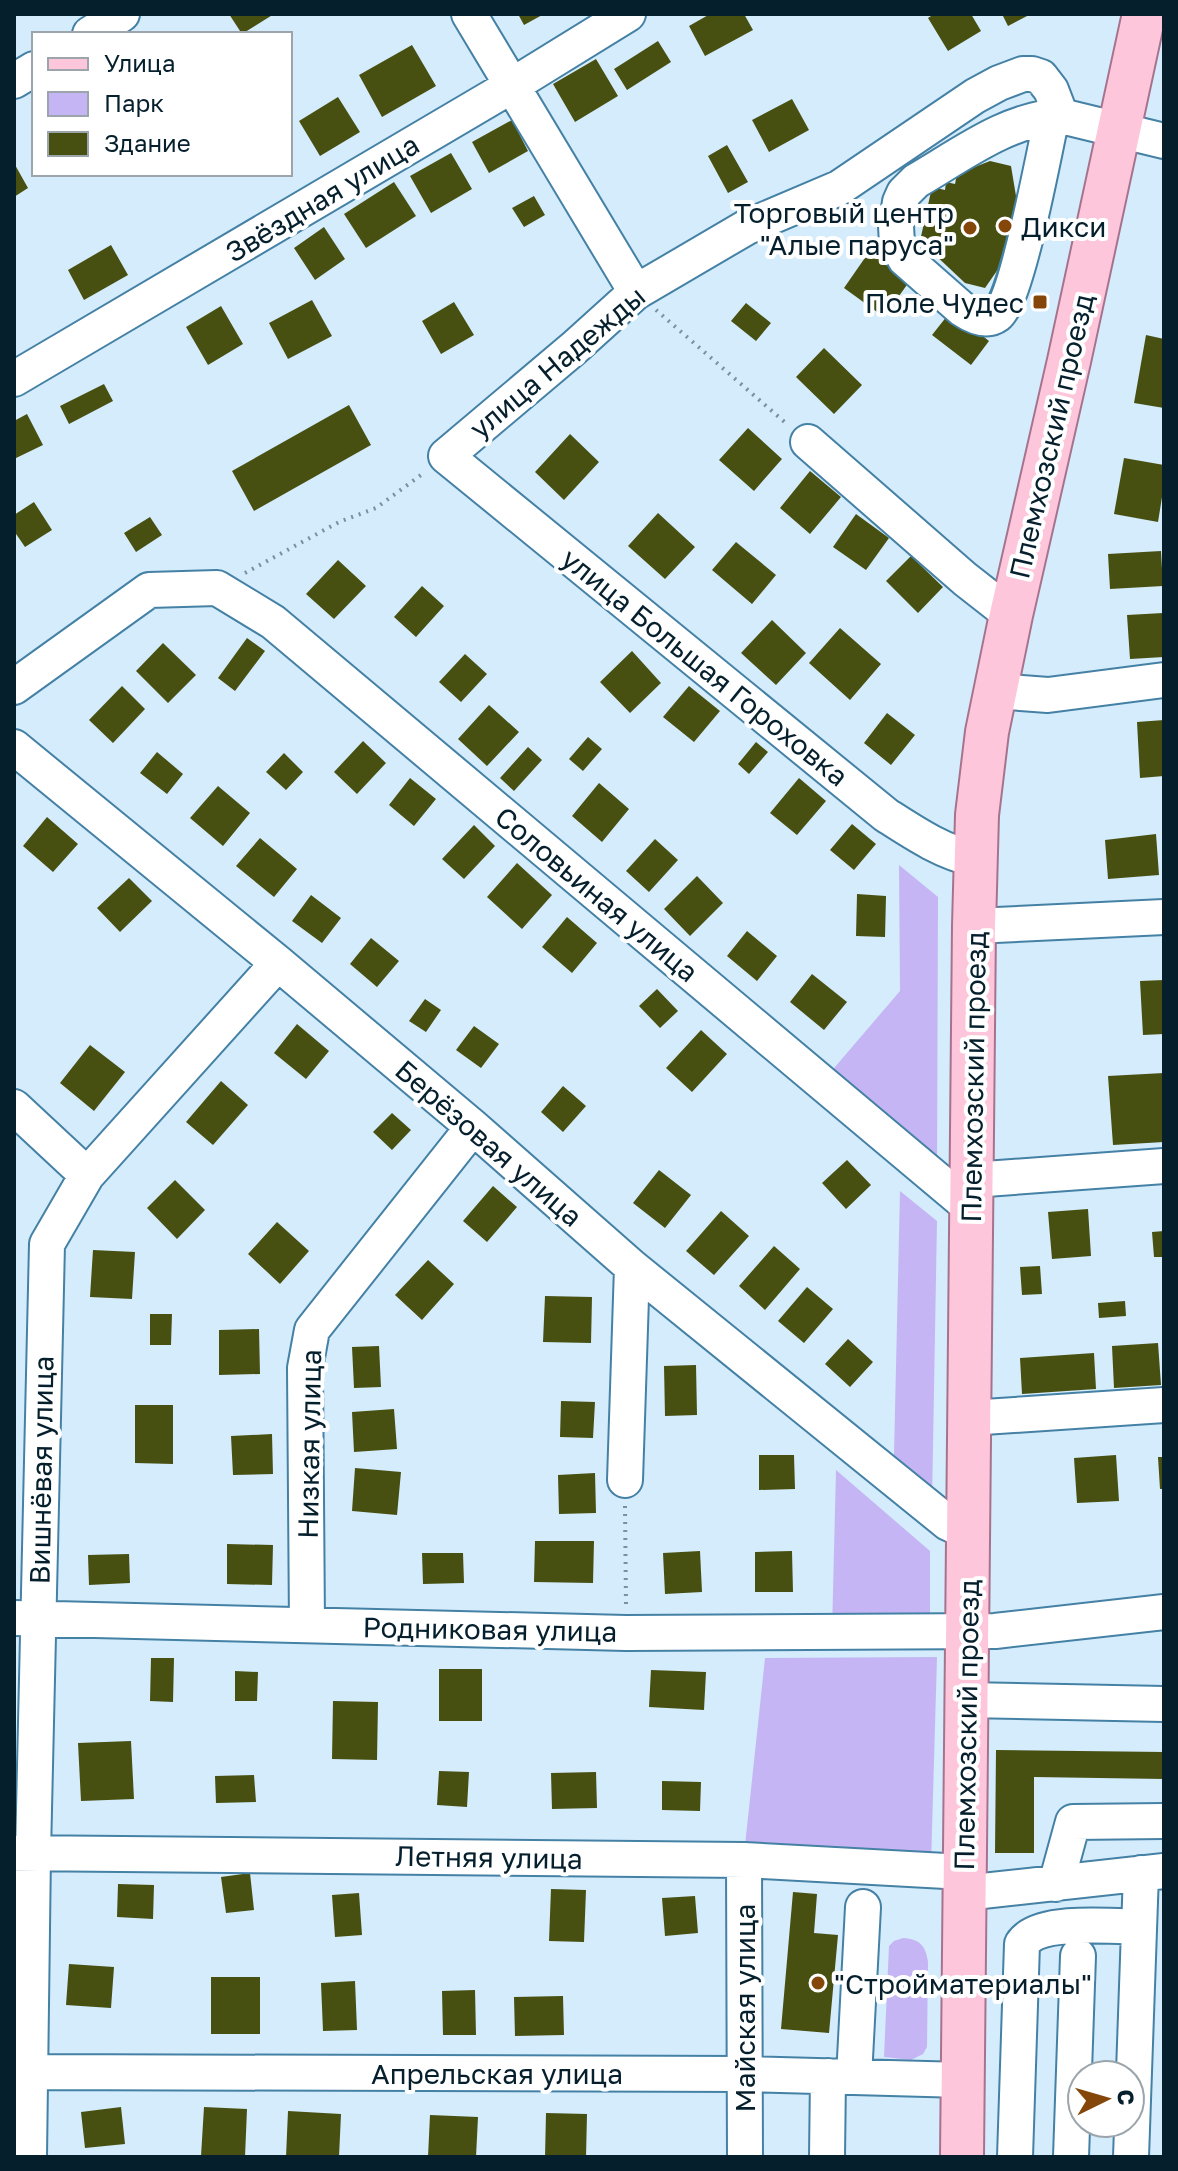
<svg xmlns="http://www.w3.org/2000/svg" width="1178" height="2171" font-family="'Golos Text',sans-serif">
	<style>
		.green { fill: #c6b5f4 }
		.building { fill: #485011 }
		.lines { fill: none; stroke-linecap: round; stroke-linejoin: round }
		.minor-casing { stroke: #4481a5; stroke-width: 38 }
		.major-casing { stroke: #a6738e; stroke-width: 46 }
		.path { stroke: #7891a0; stroke-width: 4; stroke-dasharray: 2 6; stroke-linecap: butt }
		.minor { stroke: #fff; stroke-width: 34 }
		.major { stroke: #fdc6da; stroke-width: 42 }
		.poi-dot { fill: #85460a; stroke: #fff; stroke-width: 3 }
		.labels { text-anchor: middle; dominant-baseline: central; stroke-width: 8; stroke-linejoin: round; paint-order: stroke }
		.street-label { font-size: 28px; fill: #051f2d; stroke: #fff }
		.poi-label { font-size: 28px; fill: #051f2d; stroke: #fff; text-anchor: end }
	</style>
	<rect width="100%" height="100%" fill="#d4ecfc"/>
	<path class="green" d="M899 865 938 897 937 1178 823 1081 900 991Z
		M900 1191 937 1221 932 1501 894 1455Z
		M836 1470 930 1551V1632H832Z
		M937 1657 931 1865 744 1855 765 1658Z
		M903 1938C920 1939 926 1946 928 1962L927 2047 923 2054 911 2060 884 2057 889 1946 894 1941Z"/>
	<path class="building" d="M229 14H274L242 34Z
		M518 14H544L524 25Z
		M710 14H744L753 30 705 56 689 26Z
		M934 14H971L981 31 948 51 928 18Z
		M1002 14H1031L1008 26Z
		M658 41 671 62 627 90 614 69Z
		M412 45 436 86 382 117 359 75Z
		M596 59 618 96 575 122 553 84Z
		M338 97 360 132 320 156 299 121Z
		M792 99 809 130 769 152 752 120Z
		M512 120 528 151 489 173 472 142Z
		M727 145 748 182 728 193 708 156Z
		M451 153 472 189 431 213 410 176Z
		M990 161 1011 166 1017 202 1003 262 985 288 965 283 931 251 933 244 920 241 932 187 945 190 946 182 955 184 957 174Z
		M14 163 28 188 14 197Z
		M394 182 416 216 366 248 344 214Z
		M534 196 545 215 524 227 512 208Z
		M324 227 345 259 315 280 294 248Z
		M111 245 128 275 84 300 68 270Z
		M869 252 909 282 884 317 844 288Z
		M312 300 332 336 288 359 269 323Z
		M454 302 474 335 441 354 422 321Z
		M746 303 771 323 756 341 731 321Z
		M221 306 243 344 208 365 186 327Z
		M951 311 989 341 971 365 932 335Z
		M1146 335 1164 339V408L1134 403Z
		M824 348 862 385 834 414 796 377Z
		M104 384 113 401 69 424 60 406Z
		M349 405 371 445 254 511 232 471Z
		M27 414 43 445 14 459V421Z
		M748 428 782 459 754 491 719 460Z
		M570 434 599 462 564 500 535 472Z
		M1124 458 1164 465V485L1158 522 1114 514Z
		M810 471 841 497 810 534 780 508Z
		M34 502 52 530 25 547 14 531V515Z
		M658 513 695 547 665 579 628 546Z
		M856 514 889 538 866 570 833 547Z
		M150 517 162 535 136 552 124 533Z
		M736 542 776 575 752 604 712 570Z
		M1161 551 1163 586 1110 589 1108 554Z
		M911 556 943 587 918 613 886 581Z
		M338 560 366 586 334 619 306 594Z
		M422 586 444 606 416 637 394 617Z
		M1163 613 1164 657 1130 659 1127 615Z
		M772 620 806 653 776 685 741 653Z
		M840 628 881 664 850 700 809 663Z
		M247 638 265 651 235 691 218 678Z
		M163 643 196 675 168 703 136 671Z
		M632 651 661 683 630 713 600 682Z
		M465 654 487 674 461 702 439 682Z
		M122 686 145 709 113 743 89 720Z
		M689 686 720 711 694 742 663 717Z
		M489 705 519 732 487 766 458 739Z
		M887 713 915 735 891 765 864 743Z
		M1164 720V776L1140 778 1137 722Z
		M588 737 602 749 583 771 569 759Z
		M363 741 386 763 357 794 334 772Z
		M756 742 768 752 749 774 738 764Z
		M528 747 542 760 514 791 500 778Z
		M157 752 183 774 167 794 140 773Z
		M284 753 303 772 286 790 266 772Z
		M410 778 436 799 414 826 389 805Z
		M799 778 826 801 797 835 770 813Z
		M599 783 629 809 602 842 572 816Z
		M218 786 250 813 223 846 190 818Z
		M47 817 78 844 53 872 23 846Z
		M852 824 876 844 854 870 830 850Z
		M474 825 495 846 464 879 442 859Z
		M1156 834 1159 875 1108 879 1105 840Z
		M260 838 297 869 274 897 236 866Z
		M655 839 678 860 649 892 626 871Z
		M517 863 552 895 522 929 487 897Z
		M697 876 723 903 690 936 664 909Z
		M129 878 152 901 120 932 97 908Z
		M857 894 886 896 885 937 856 936Z
		M311 895 341 918 322 943 292 921Z
		M567 917 597 943 572 973 542 947Z
		M747 931 777 956 757 981 727 956Z
		M371 938 399 961 377 987 350 964Z
		M812 974 847 1002 824 1030 790 1002Z
		M1164 980V1034L1143 1035 1140 981Z
		M657 989 678 1011 660 1028 639 1006Z
		M425 999 441 1010 426 1032 409 1021Z
		M297 1024 329 1051 306 1079 274 1053Z
		M474 1026 499 1044 481 1068 456 1050Z
		M701 1030 727 1054 692 1092 666 1068Z
		M90 1045 125 1072 94 1111 60 1083Z
		M1164 1073V1142L1113 1145 1108 1076Z
		M221 1081 248 1105 213 1145 186 1122Z
		M563 1086 586 1106 563 1132 541 1112Z
		M392 1113 411 1130 392 1150 373 1132Z
		M847 1160 871 1185 846 1209 822 1183Z
		M659 1170 691 1195 665 1228 633 1203Z
		M175 1180 205 1210 177 1239 147 1208Z
		M493 1186 517 1207 487 1242 463 1221Z
		M1088 1209 1091 1256 1052 1259 1048 1212Z
		M721 1211 749 1236 714 1275 686 1251Z
		M277 1222 309 1251 280 1284 248 1254Z
		M1164 1231V1257H1154L1152 1232Z
		M774 1246 800 1269 765 1310 739 1286Z
		M93 1250 135 1252 132 1299 90 1297Z
		M428 1260 454 1284 422 1320 395 1295Z
		M1040 1266 1042 1294 1022 1295 1020 1267Z
		M807 1287 833 1309 804 1343 778 1321Z
		M545 1296 592 1297 591 1343 543 1342Z
		M1125 1301 1126 1316 1099 1318 1098 1303Z
		M150 1314H172L171 1345H150Z
		M259 1329 260 1374 219 1375V1330Z
		M848 1339 873 1362 850 1387 825 1364Z
		M1158 1343 1161 1385 1114 1388 1112 1346Z
		M379 1346 381 1387 354 1388 352 1347Z
		M1094 1353 1096 1389 1022 1394 1020 1358Z
		M696 1365 697 1415 665 1416 664 1366Z
		M561 1401 595 1402 593 1438 560 1437Z
		M135 1405H173V1464L135 1463Z
		M394 1409 397 1449 354 1452 352 1412Z
		M272 1434 273 1474 233 1475 231 1436Z
		M759 1455H794L795 1489 759 1490Z
		M1116 1455 1119 1501 1077 1503 1074 1458Z
		M1158 1457H1164V1489H1160Z
		M355 1468 401 1472 397 1515 352 1511Z
		M595 1473 596 1513 559 1514 558 1475Z
		M535 1541H594L593 1583 534 1582Z
		M227 1544 273 1545 272 1585 227 1584Z
		M700 1551 702 1592 665 1594 663 1553Z
		M792 1551 793 1592H755V1552Z
		M422 1553H463L464 1583 423 1584Z
		M129 1554 130 1583 89 1585 88 1555Z
		M151 1658H174L173 1702 150 1701Z
		M439 1669H482V1721H439Z
		M651 1670 706 1672 704 1710 649 1707Z
		M235 1671 258 1672 257 1701H235Z
		M333 1701 378 1702 377 1760 332 1759Z
		M131 1741 134 1799 81 1801 78 1743Z
		M996 1750 1164 1752V1779L1034 1777V1853H995Z
		M439 1771 469 1772 467 1807 437 1805Z
		M596 1772 597 1808 552 1809 551 1773Z
		M254 1775 256 1802 216 1803 215 1776Z
		M662 1781 701 1782 700 1811 662 1810Z
		M250 1873 254 1910 226 1913 221 1877Z
		M118 1884 154 1885 153 1919 117 1917Z
		M551 1889 586 1890 584 1942 549 1941Z
		M793 1892 817 1894 814 1933 838 1935 829 2033 781 2029Z
		M359 1893 362 1935 335 1937 332 1895Z
		M695 1896 698 1933 665 1936 662 1898Z
		M69 1964 114 1967 111 2008 66 2005Z
		M211 1977H260V2034H211Z
		M355 1981 357 2030 323 2031 321 1983Z
		M475 1990 476 2035H443L442 1991Z
		M563 1996 564 2035 515 2036 514 1997Z
		M121 2107 125 2144 85 2148 81 2112Z
		M204 2107 247 2109 245 2157 201 2156Z
		M288 2111 341 2114 339 2157H286Z
		M546 2113 587 2114 586 2157H545Z
		M430 2115 478 2117 476 2157H428Z"/>
	<g class="lines">
		<defs>
			<path id="minor" d="M469 14 636 292
				M90 34 122 14
				M14 81 34 69
				M1052 116C1045 149 1017 300 997 315 986 323 971 315 962 309L905 259 897 244 896 226 900 202 904 193 916 181C961 155 1007 119 1061 116
				M14 379 513 85 628 14
				M808 442 965 579 1011 615
				M14 687 149 590 217 588 273 622 971 1208
				M995 691 1048 695 1164 680
				M14 747 278 963 473 1127 632 1267 948 1523 968 1532
				M975 859C942 852 914 833 886 815L446 456 574 348 636 292 747 227 839 188 975 96 999 83 1023 74H1032L1041 77 1051 90 1061 116 1164 141
				M974 926 1164 917
				M14 1107 87 1175
				M972 1180 1164 1166
				M969 1418 1164 1405
				M625 1480 632 1267
				M14 1618 626 1633 995 1631 1164 1612
				M307 1625 305 1368 312 1330 473 1127
				M965 1700 1164 1704
				M14 1853 744 1860 964 1872
				M744 1860 745 2157
				M1056 1884 1073 1822 1164 1821
				M964 1893 1164 1871
				M32 2072 744 2074 963 2080
				M854 2077 863 1907
				M29 2157 33 1853 47 1244 87 1175 278 963
				M827 2157 828 2076
				M1015 2157 1022 1944C1037 1919 1112 1926 1139 1927
				M1071 2157 1078 1956
				M1131 2157 1141 1873"/>
			<path id="major" d="M962 2157 974 926 977 815 987 732 1011 615 1069 361 1144 14"/>
		</defs>
		<use href="#minor" class="minor-casing"/>
		<use href="#major" class="major-casing"/>
		<path class="path" d="M656 310 788 425
			M245 573 339 522 376 508 425 472
			M625 1506 626 1605"/>
		<use href="#minor" class="minor"/>
		<use href="#major" class="major"/>
	</g>
	<g class="poi-dot">
		<circle cx="1005" cy="226" r="8"/>
		<circle cx="970" cy="228" r="8"/>
		<rect x="1032" y="294" width="16" height="16" rx="4"/>
		<circle cx="818" cy="1983" r="8"/>
	</g>
	<g class="labels">
		<g class="street-label">
			<text transform="translate(322 198) rotate(-31)">Звёздная улица</text>
			<text transform="translate(557 362) rotate(-40)">улица Надежды</text>
			<text transform="translate(1051 436) rotate(-77)">Племхозский проезд</text>
			<text transform="translate(705 667) rotate(39)">улица Большая Гороховка</text>
			<text transform="translate(597 894) rotate(40)">Соловьиная улица</text>
			<text transform="translate(973 1077) rotate(-89)">Племхозский проезд</text>
			<text transform="translate(489 1143) rotate(41)">Берёзовая улица</text>
			<text transform="translate(309 1444) rotate(-89)">Низкая улица</text>
			<text transform="translate(41 1470) rotate(-89)">Вишнёвая улица</text>
			<text transform="translate(490 1629) rotate(1)">Родниковая улица</text>
			<text transform="translate(966 1725) rotate(-89)">Племхозский проезд</text>
			<text transform="translate(489 1857) rotate(1)">Летняя улица</text>
			<text transform="translate(744 2008) rotate(-90)">Майская улица</text>
			<text x="497" y="2073">Апрельская улица</text>
		</g>
		<g class="poi-label">
			<text x="954" y="212">Торговый центр<tspan x="954" dy="32">"Алые паруса"</tspan></text>
			<text x="1021" y="226" text-anchor="start">Дикси</text>
			<text x="1024" y="302">Поле Чудес</text>
			<text x="834" y="1983" text-anchor="start">"Стройматериалы"</text>
		</g>
	</g>
	<rect width="1178" height="2171" fill="none" stroke="#051f2d" stroke-width="32"/>
	<rect x="32" y="32" width="260" height="144" fill="#ffffff" stroke="#9ba5ab" stroke-width="2"/>
	<rect x="48" y="58" width="40" height="12" fill="#fdc6da" stroke="#9ba5ab" stroke-width="2"/>
	<text x="104" y="72" font-size="24" fill="#051f2d">Улица</text>
	<rect x="48" y="92" width="40" height="24" fill="#c6b5f4" stroke="#9ba5ab" stroke-width="2"/>
	<text x="104" y="112" font-size="24" fill="#051f2d">Парк</text>
	<rect x="48" y="132" width="40" height="24" fill="#485011" stroke="#9ba5ab" stroke-width="2"/>
	<text x="104" y="152" font-size="24" fill="#051f2d">Здание</text>
	<g transform="translate(1106 2099) rotate(85)"><circle r="38" fill="#ffffff" stroke="#9ba5ab" stroke-width="2"/>
	<path d="M0-6L14 30L0 20L-14 30Z" fill="#85460a"/>
	<text y="-12" font-size="22" font-weight="bold" text-anchor="middle" fill="#051f2d">С</text>
	</g>
</svg>
